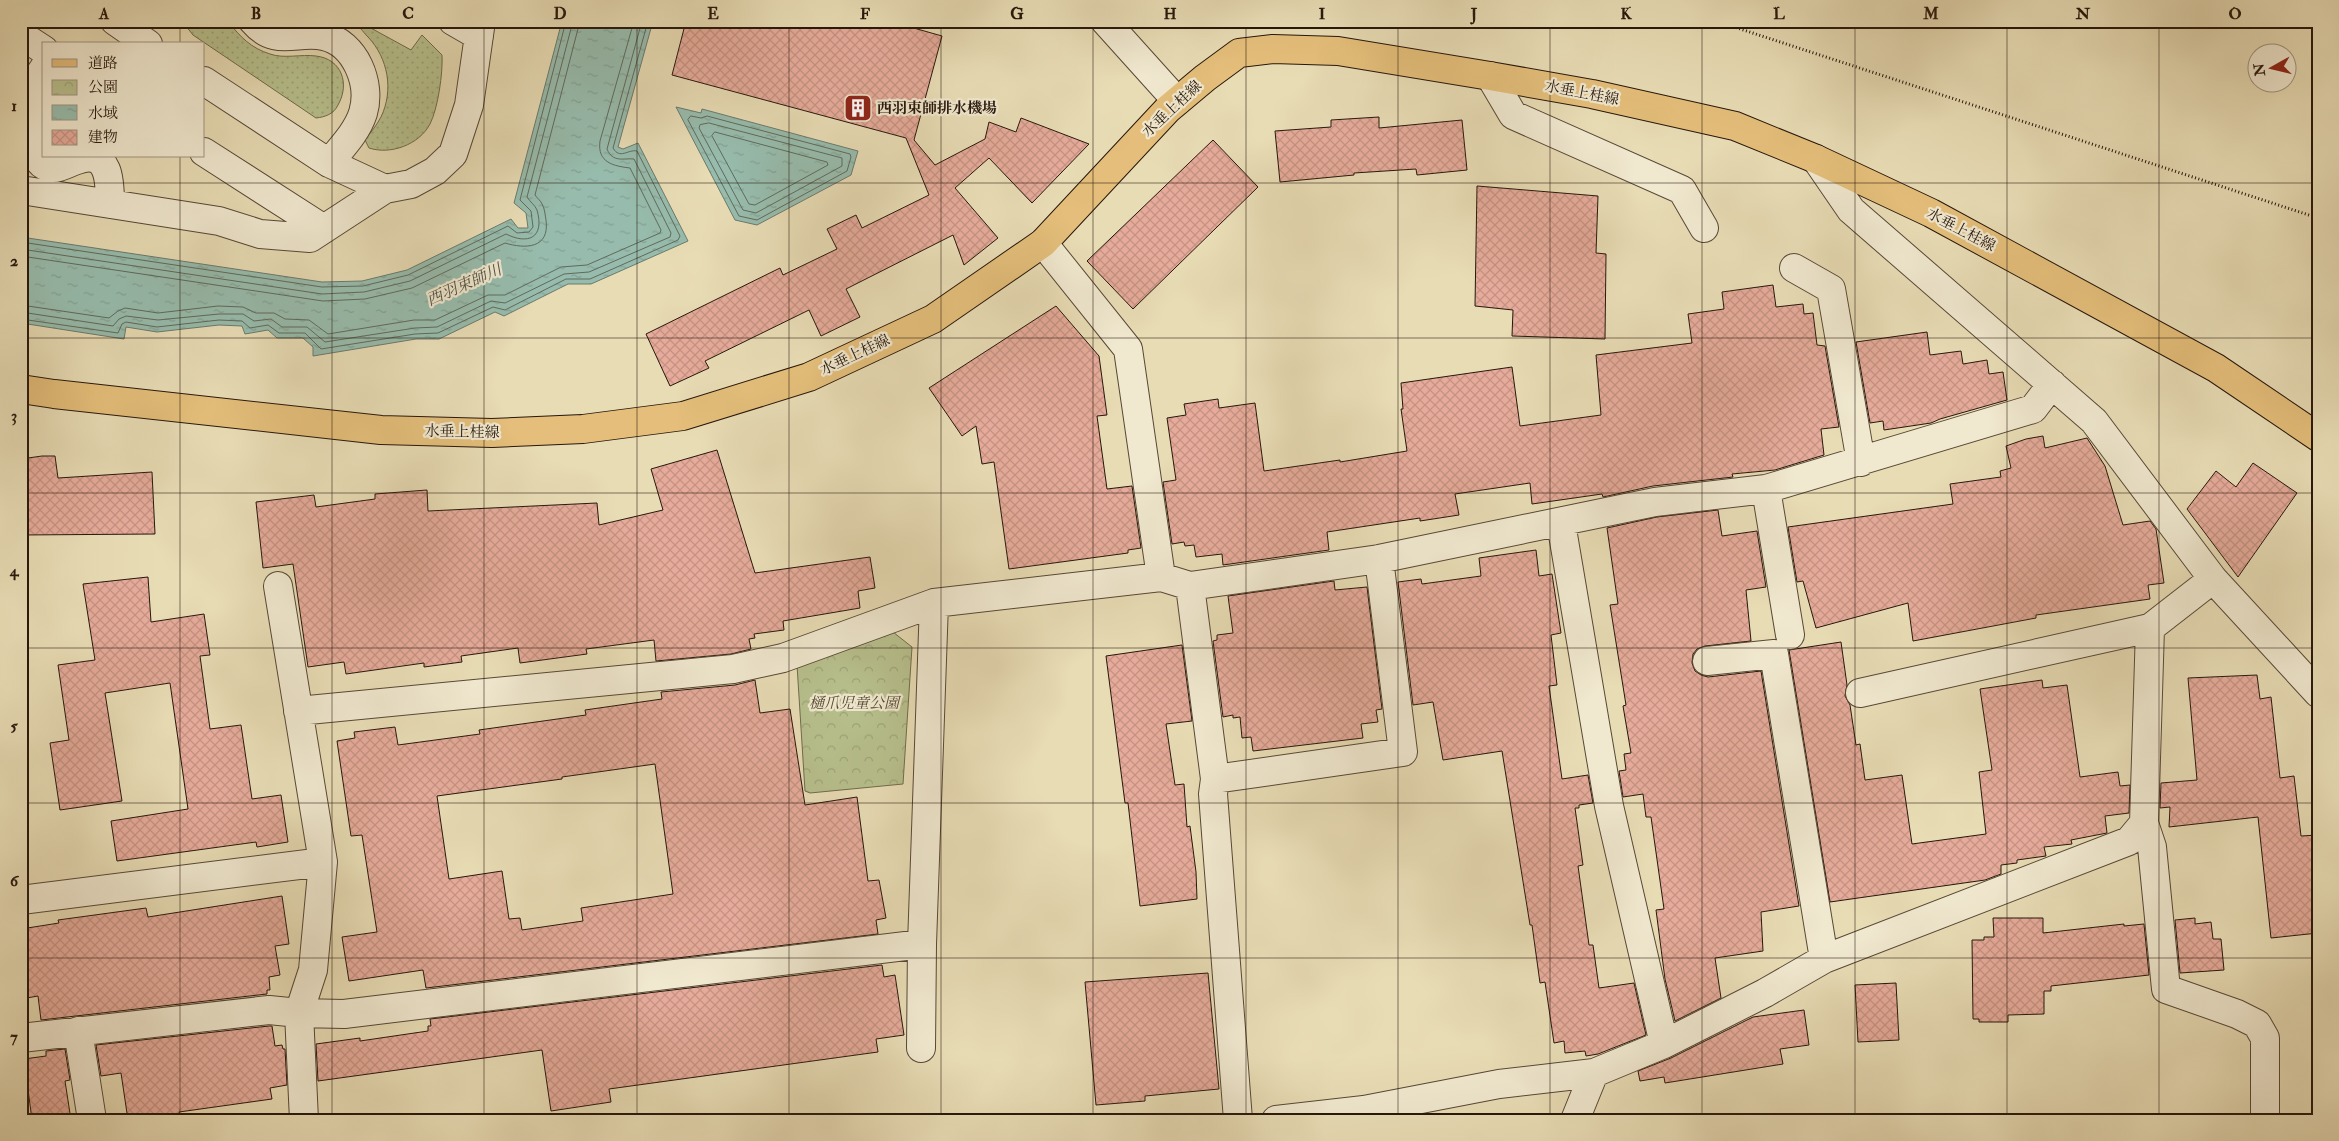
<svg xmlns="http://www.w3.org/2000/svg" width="2339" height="1141" font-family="'IM FELL Double Pica','Noto Serif JP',serif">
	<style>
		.grass { fill: url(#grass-dots); stroke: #6f6c4c }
		.park { fill: url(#park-crowns); stroke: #6f6c4c }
		.water { fill: url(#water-ripples); stroke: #6a7a6d }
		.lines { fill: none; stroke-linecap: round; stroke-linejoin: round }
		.shore { stroke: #5f6a5c; stroke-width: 1 }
		.building { fill: url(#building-cross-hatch); stroke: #27170c; fill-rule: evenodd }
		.minor-casing { stroke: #574836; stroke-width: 30 }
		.major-casing { stroke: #27170c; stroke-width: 30 }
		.path { stroke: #27170c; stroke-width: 3; stroke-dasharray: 1 2.5; stroke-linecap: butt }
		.minor { stroke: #f0e8cf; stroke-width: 28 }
		.major { stroke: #e4be7a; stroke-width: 28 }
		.grid { fill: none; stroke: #27170c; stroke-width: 1; stroke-opacity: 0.55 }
		.labels { text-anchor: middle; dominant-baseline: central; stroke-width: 4.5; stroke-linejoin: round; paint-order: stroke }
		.street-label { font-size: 15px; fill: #27170c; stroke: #f0e8cf }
		.poi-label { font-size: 15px; font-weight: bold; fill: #27170c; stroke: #f0e8cf; text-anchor: start }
		.park-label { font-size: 15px; font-style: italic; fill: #524a33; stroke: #f0e8cf }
		.water-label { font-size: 16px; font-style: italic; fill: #4e5144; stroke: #f0e8cf }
		.neatline { fill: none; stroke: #27170c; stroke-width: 2 }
		.grid-label { font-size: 16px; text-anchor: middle; font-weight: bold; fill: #27170c }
	</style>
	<defs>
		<pattern id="grass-dots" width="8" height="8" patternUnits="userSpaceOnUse" patternTransform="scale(1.25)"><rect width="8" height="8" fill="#b7c08d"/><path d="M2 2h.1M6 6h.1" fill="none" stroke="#9da478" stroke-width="1.8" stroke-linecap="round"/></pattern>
		<pattern id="park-crowns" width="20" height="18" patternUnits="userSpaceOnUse" patternTransform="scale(1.25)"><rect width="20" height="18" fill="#b7c08d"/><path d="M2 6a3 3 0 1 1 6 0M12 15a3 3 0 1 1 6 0" fill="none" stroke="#9da478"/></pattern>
		<pattern id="water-ripples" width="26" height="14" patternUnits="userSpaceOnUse" patternTransform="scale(1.25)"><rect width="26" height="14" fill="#97bcad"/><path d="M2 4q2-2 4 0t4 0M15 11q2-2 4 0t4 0" fill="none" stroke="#82a194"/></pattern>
		<pattern id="building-cross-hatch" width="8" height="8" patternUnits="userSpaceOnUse" patternTransform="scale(1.25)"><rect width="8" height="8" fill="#e6ab9a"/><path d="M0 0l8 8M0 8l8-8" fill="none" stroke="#c59284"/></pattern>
	</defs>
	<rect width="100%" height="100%" fill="#e8dcb5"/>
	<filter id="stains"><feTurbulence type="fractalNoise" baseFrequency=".004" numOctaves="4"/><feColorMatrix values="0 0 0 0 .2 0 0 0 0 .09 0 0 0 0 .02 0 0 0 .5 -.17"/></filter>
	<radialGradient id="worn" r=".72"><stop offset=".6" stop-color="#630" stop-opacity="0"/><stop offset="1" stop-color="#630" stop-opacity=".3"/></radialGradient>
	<path class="grass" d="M182 21H228C240 37 251 48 270 54 284 59 301 54 316 56 342 59 350 84 338 105 334 114 325 117 316 118L193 35Z
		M351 21H358L411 50 422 35 442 55C443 73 438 108 430 124 419 145 390 155 369 148L365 140C370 133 377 125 381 117 394 90 388 58 368 37 363 32 358 24 351 21Z"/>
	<path class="park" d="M893 632 912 647 903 784 810 793 805 791 797 665Z"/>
	<path class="water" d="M562 21H653L618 147 623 149 638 143 688 241 591 284H568L504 316 495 312 439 339H416L313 356V347L303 338H277L268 330 245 334 242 326 219 325 157 332 126 327 124 339 21 323V237L322 282 362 281 407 270 511 219 518 228H528L526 213 514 203Z
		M676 107 701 113 702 109 858 151 851 175 757 225 735 220Z"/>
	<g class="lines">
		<path class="shore" d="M691 116 701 118 707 116 850 154 851 157 847 171 757 220 739 216 688 120Z
			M709 123 842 158V166L756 213 743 210 699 128 700 125Z
			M715 132 827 162 828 165 755 205 749 204 712 136Z
			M21 242 322 287 363 286 408 275 508 226 517 233 529 232 533 227 531 211 520 200 566 21
			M21 249 322 294 364 292 410 281 506 234C528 245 545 238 537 210 535 205 530 202 527 197L573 21
			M21 256 323 301 365 299 412 288 505 243C525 249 550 249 546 220 545 215 545 209 542 204 541 201 537 198 535 195L580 21
			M21 305 109 318 118 311 125 308 158 313 218 306 243 307 256 313H274L285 319 309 320 328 334 414 320H435L488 295H505L561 267 587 265 660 233 661 230 630 168C614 166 597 163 600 141L634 21
			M21 312 113 326 119 319 126 316 158 320 219 314H243L254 321 271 319 282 327H307L325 342 415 328 437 327 491 301 505 303 564 274 589 272 670 237 671 233 634 159C623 158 613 163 607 149L642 21
			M21 319 118 333 122 324 126 322 157 327 219 320 242 321 250 328 268 325 279 333H305L321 349 415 334 438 333 493 307 505 310 566 279H590L678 240 680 236 637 151C628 149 620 160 613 148L648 21"/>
	</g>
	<path class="building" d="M686 21H889L942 36 914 140 935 165 985 139 989 122 1016 132 1021 118 1089 144 1032 203 989 158 955 188 998 238 964 265 953 235 846 289 860 317 821 336 809 310 705 361 709 368 670 386 646 334 780 268 783 275 837 249 827 229 856 215 862 228 929 195 906 138 672 75Z
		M1379 117V128L1462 120 1467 170 1417 175 1416 169 1354 173V175L1280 182 1275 131 1331 127V120Z
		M1213 140 1258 187 1133 309 1087 261Z
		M1477 186 1598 196 1596 253 1606 254 1605 339 1512 336 1513 310 1475 306Z
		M1773 285 1776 307 1803 304 1804 314 1813 313 1817 345 1825 346 1839 427 1821 429 1824 455 1775 470 1732 474 1733 477 1653 486 1603 497 1602 494 1532 504 1530 483 1455 494 1459 515 1420 521V518L1327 532 1329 550 1223 565 1222 554 1196 557 1194 545 1185 546 1184 542 1172 544 1163 482 1176 480 1167 418 1186 415 1184 404 1218 399 1219 408 1255 403 1264 471 1340 460V462L1407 451 1401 409H1403L1401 383 1512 367 1520 426 1601 415 1596 355 1692 343 1688 314 1724 309 1722 292Z
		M1056 306 1099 356 1107 415 1097 416 1107 489 1132 486 1141 548 1128 550V553L1009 569 994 462 982 464 976 426 962 436 929 388Z
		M1927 332 1930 355 1961 351 1963 364 1987 360 1989 374 2003 372 2007 400 1940 419 1931 423 1884 430 1883 421 1870 423 1856 342Z
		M2043 436 2045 448 2087 438 2105 466 2123 525 2150 521 2156 529 2164 583 2148 585 2150 599 2036 615V618L1913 641 1908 603 1816 628 1803 581 1797 582 1788 527 1953 504 1950 484 2001 477 2000 471 2011 468 2006 446 2026 439Z
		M717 450 755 573 870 557 875 588 858 591 860 608 783 621 784 630 754 634 755 638 749 639 751 649 731 654 656 661 654 640 586 649 587 654 520 663 518 648 461 656 462 662 424 667V663L346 674 344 662 308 667 293 564 263 568 256 502 314 495 316 507 375 499V494L427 490 428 511 597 503 599 525 663 510 651 469Z
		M42 456H55L58 478 152 472 155 534 21 535V459Z
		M2253 463 2297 493 2238 577 2187 509 2216 471 2236 487Z
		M1718 510 1722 536 1757 531 1766 587 1746 590 1751 641 1705 646 1697 649 1693 654 1692 663 1695 671 1701 675 1708 677 1761 671 1799 906 1761 912 1763 951 1715 958 1721 998 1675 1021 1665 979 1656 910 1664 909 1651 817H1646L1643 794 1623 797 1619 771 1626 770 1624 754 1631 753 1623 706 1626 705 1610 605 1618 604 1607 528 1657 517Z
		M1536 550 1539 576 1552 574 1561 633 1551 635 1557 685 1549 686 1562 779 1588 775 1593 803 1579 805V808H1575L1583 865 1578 866 1589 945H1593L1599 988 1634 983 1646 1035 1598 1054 1586 1056 1585 1051 1565 1053 1564 1041 1554 1043 1545 982 1540 983 1532 925H1530L1502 751 1443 760 1433 702 1413 705 1398 582 1421 579 1422 584 1481 576 1479 558Z
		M148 577 151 622 204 614 210 655 200 656 210 729 241 725 252 799 281 795 288 842 257 847 256 842 117 861 111 821 188 809 170 683 105 693 122 801 60 810 50 743 69 740 58 665 95 660 83 584Z
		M1334 581 1335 590 1367 587 1382 709 1376 710 1378 722 1361 724 1363 738 1253 751 1251 737 1242 738 1240 717 1233 718V715L1223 717 1213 641 1217 640V635L1233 633 1228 596Z
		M1841 642 1847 685 1845 696 1850 705 1856 745 1860 744 1865 780 1902 775 1912 844 1986 834 1979 772 1992 770 1980 689 2042 680 2043 688 2067 685 2080 777 2118 772 2120 786 2130 785 2129 813 2105 816 2107 833 2071 840 2072 844 2044 847 2046 856 2017 860V863L2001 865V874L1985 880 1830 902 1789 650Z
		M1182 645 1192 721 1166 724 1175 785 1184 784 1187 827 1190 826 1196 872 1197 899 1140 906 1128 803H1125L1106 656Z
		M2257 675 2260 699 2271 697 2280 778 2294 776 2301 836 2318 835V933L2271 938 2258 817 2169 827 2170 807 2160 808 2161 783 2197 780 2188 678Z
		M755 680 760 713 790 709 805 805 857 797 868 881 879 880 886 918 876 920 878 934 426 988 423 970 349 981 342 937 377 932 362 835 351 836 337 741 355 738 354 732 395 727 398 745 480 734 479 730 586 715 585 710 662 699 661 692 735 685ZM655 764 673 894 581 908 583 921 522 930 520 918 509 919 502 871 449 879 437 796 562 779V777Z
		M282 896 289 944 275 946 280 975 269 977 270 990H267V994L41 1020 38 996 21 999V929L59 923 58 920 146 908 148 917Z
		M1993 918H2043V933L2124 924V926L2144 924 2149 975 2051 986V991H2044V1014L2008 1015V1022H1979V1019H1973L1972 940H1984V937H1994Z
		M2195 918V924L2211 922 2213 939H2221L2224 970 2180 973 2175 920Z
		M882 965 884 977 895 975 904 1035 876 1039 878 1052 609 1089 611 1102 551 1111 542 1050 318 1081 316 1044 360 1038V1041L428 1031V1026H431L430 1019Z
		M1208 973 1219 1089 1145 1096V1101L1096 1105 1085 982Z
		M1896 983 1899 1040 1858 1042 1855 985Z
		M1804 1010 1809 1045 1780 1049 1783 1064 1665 1083 1664 1077 1640 1081 1638 1071 1671 1058 1753 1017Z
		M269 1026H272L275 1046 282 1045 283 1049H285L287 1085 270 1088 272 1099 179 1112 180 1115 147 1120H128L121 1073 101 1076 96 1045Z
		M65 1049 70 1080 65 1081 71 1120H32L24 1059 46 1056V1051Z"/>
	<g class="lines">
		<defs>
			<path id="minor" d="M115 21 148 44
				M253 21C276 48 297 30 324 36 355 43 372 83 363 113 357 132 341 148 329 163
				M453 21 479 36
				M1105 21 1177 101
				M21 35 44 50
				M44 68C41 72 37 77 37 82 33 101 24 160 48 167 59 170 67 163 77 160 110 148 110 183 110 204
				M1490 76 1513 115 1682 190 1704 228
				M204 81 329 163 385 189 411 184 435 171 453 154 469 105 481 21
				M204 152 324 229
				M1816 159 1851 210 2094 421 2213 579 2318 693
				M21 190 219 221 260 234 310 238 385 189
				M1043 243 1128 349 1161 577
				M1794 268 1831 289 1861 462
				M1766 489 1790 635
				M1561 523 1609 806 1664 1044
				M278 586 323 862 313 970 299 1013 304 1120
				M1190 586 1215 779 1403 752 1379 559
				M1707 661 1774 654 1824 959
				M1860 693 2150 628
				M298 711 733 669 783 658 934 603 1161 577 1190 586 1379 559 1655 502 1766 489 2033 409 2052 384
				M1215 779 1213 794 1238 1120
				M2144 823 2152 847 2166 989 2237 1014 2257 1024 2265 1038V1120
				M21 900 323 862
				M78 1031 92 1120
				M21 1038 269 1010 299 1013 344 1014 922 944
				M921 1048 922 944 934 603
				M1276 1120 1364 1110 1499 1084 1594 1073 1664 1044 1765 993 1824 959 2129 841 2144 823 2150 628 2213 579
				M1575 1120 1594 1073"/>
			<path id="major" d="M21 389 54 394 381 430 492 433 583 429 683 416 809 377 933 319 1043 243 1168 109 1205 78 1239 53 1273 49 1338 51 1490 76 1592 94 1735 126 1816 159 1931 213 2216 368 2318 437"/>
		</defs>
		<use href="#minor" class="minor-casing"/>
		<use href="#major" class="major-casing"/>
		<path class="path" d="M1716 21 2318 218"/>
		<use href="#minor" class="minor"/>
		<use href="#major" class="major"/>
	</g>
	<path class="grid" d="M180 21V44M332 21V1120M484 21V1120M637 21V1120M789 21V1120M941 21V1120M1093 21V1120M1246 21V1120M1398 21V1120M1550 21V1120M1702 21V1120M1855 21V1120M2007 21V1120M2159 21V1120M180 156V1120M21 183H2318M21 338H2318M21 493H2318M21 648H2318M21 803H2318M21 958H2318"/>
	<defs>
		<symbol id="building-square" viewBox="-11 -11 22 22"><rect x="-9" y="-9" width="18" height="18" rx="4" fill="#8f2418" stroke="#f0e8cf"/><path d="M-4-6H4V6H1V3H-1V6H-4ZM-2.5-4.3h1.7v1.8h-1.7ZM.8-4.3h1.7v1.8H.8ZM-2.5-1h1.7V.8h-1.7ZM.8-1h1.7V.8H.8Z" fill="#fff"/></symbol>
	</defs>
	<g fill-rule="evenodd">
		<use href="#building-square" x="842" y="92" width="32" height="32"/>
	</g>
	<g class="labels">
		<g class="street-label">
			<text transform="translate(1582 93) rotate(11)">水垂上桂線</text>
			<text transform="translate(1172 109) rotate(-43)">水垂上桂線</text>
			<text transform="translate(1961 230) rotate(28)">水垂上桂線</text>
			<text transform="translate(855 355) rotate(-25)">水垂上桂線</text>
			<text transform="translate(462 432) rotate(1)">水垂上桂線</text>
		</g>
		<g class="poi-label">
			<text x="877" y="108">西羽束師排水機場</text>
		</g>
		<g class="park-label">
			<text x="854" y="703">樋爪児童公園</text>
		</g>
		<g class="water-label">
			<text transform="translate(464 285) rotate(-24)">西羽束師川</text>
		</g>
	</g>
	<rect width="2339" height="1141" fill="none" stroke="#e8dcb5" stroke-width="55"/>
	<rect x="42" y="42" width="162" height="115" fill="#f0e8cf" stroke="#a09481"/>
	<rect x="52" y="59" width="25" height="8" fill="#e4be7a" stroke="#a09481"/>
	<text x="88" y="68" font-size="15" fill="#27170c">道路</text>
	<rect x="52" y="80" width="25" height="15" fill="url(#park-crowns)" stroke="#a09481"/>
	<text x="88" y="92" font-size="15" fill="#27170c">公園</text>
	<rect x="52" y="105" width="25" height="15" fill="url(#water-ripples)" stroke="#a09481"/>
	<text x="88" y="118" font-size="15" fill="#27170c">水域</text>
	<rect x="52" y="130" width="25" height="15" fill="url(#building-cross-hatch)" stroke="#a09481"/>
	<text x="88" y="142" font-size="15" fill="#27170c">建物</text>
	<g transform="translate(2272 68) rotate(262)"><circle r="24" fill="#f0e8cf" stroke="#a09481"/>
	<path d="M0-4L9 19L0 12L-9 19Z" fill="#8f2418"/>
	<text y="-8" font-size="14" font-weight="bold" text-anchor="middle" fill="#27170c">N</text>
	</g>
	<rect x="28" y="28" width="2284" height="1086" class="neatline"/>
	<g class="grid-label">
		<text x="104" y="19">A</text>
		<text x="256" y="19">B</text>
		<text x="408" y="19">C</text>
		<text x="560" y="19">D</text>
		<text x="713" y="19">E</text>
		<text x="865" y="19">F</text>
		<text x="1017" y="19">G</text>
		<text x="1170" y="19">H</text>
		<text x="1322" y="19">I</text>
		<text x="1474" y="19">J</text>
		<text x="1626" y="19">K</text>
		<text x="1779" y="19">L</text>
		<text x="1931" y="19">M</text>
		<text x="2083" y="19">N</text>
		<text x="2235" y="19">O</text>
		<text x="14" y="111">1</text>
		<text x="14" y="266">2</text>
		<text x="14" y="421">3</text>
		<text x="14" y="576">4</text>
		<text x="14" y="731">5</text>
		<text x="14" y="886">6</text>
		<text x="14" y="1042">7</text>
	</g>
	<rect width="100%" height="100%" filter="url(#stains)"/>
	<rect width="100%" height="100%" fill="url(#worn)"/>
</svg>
